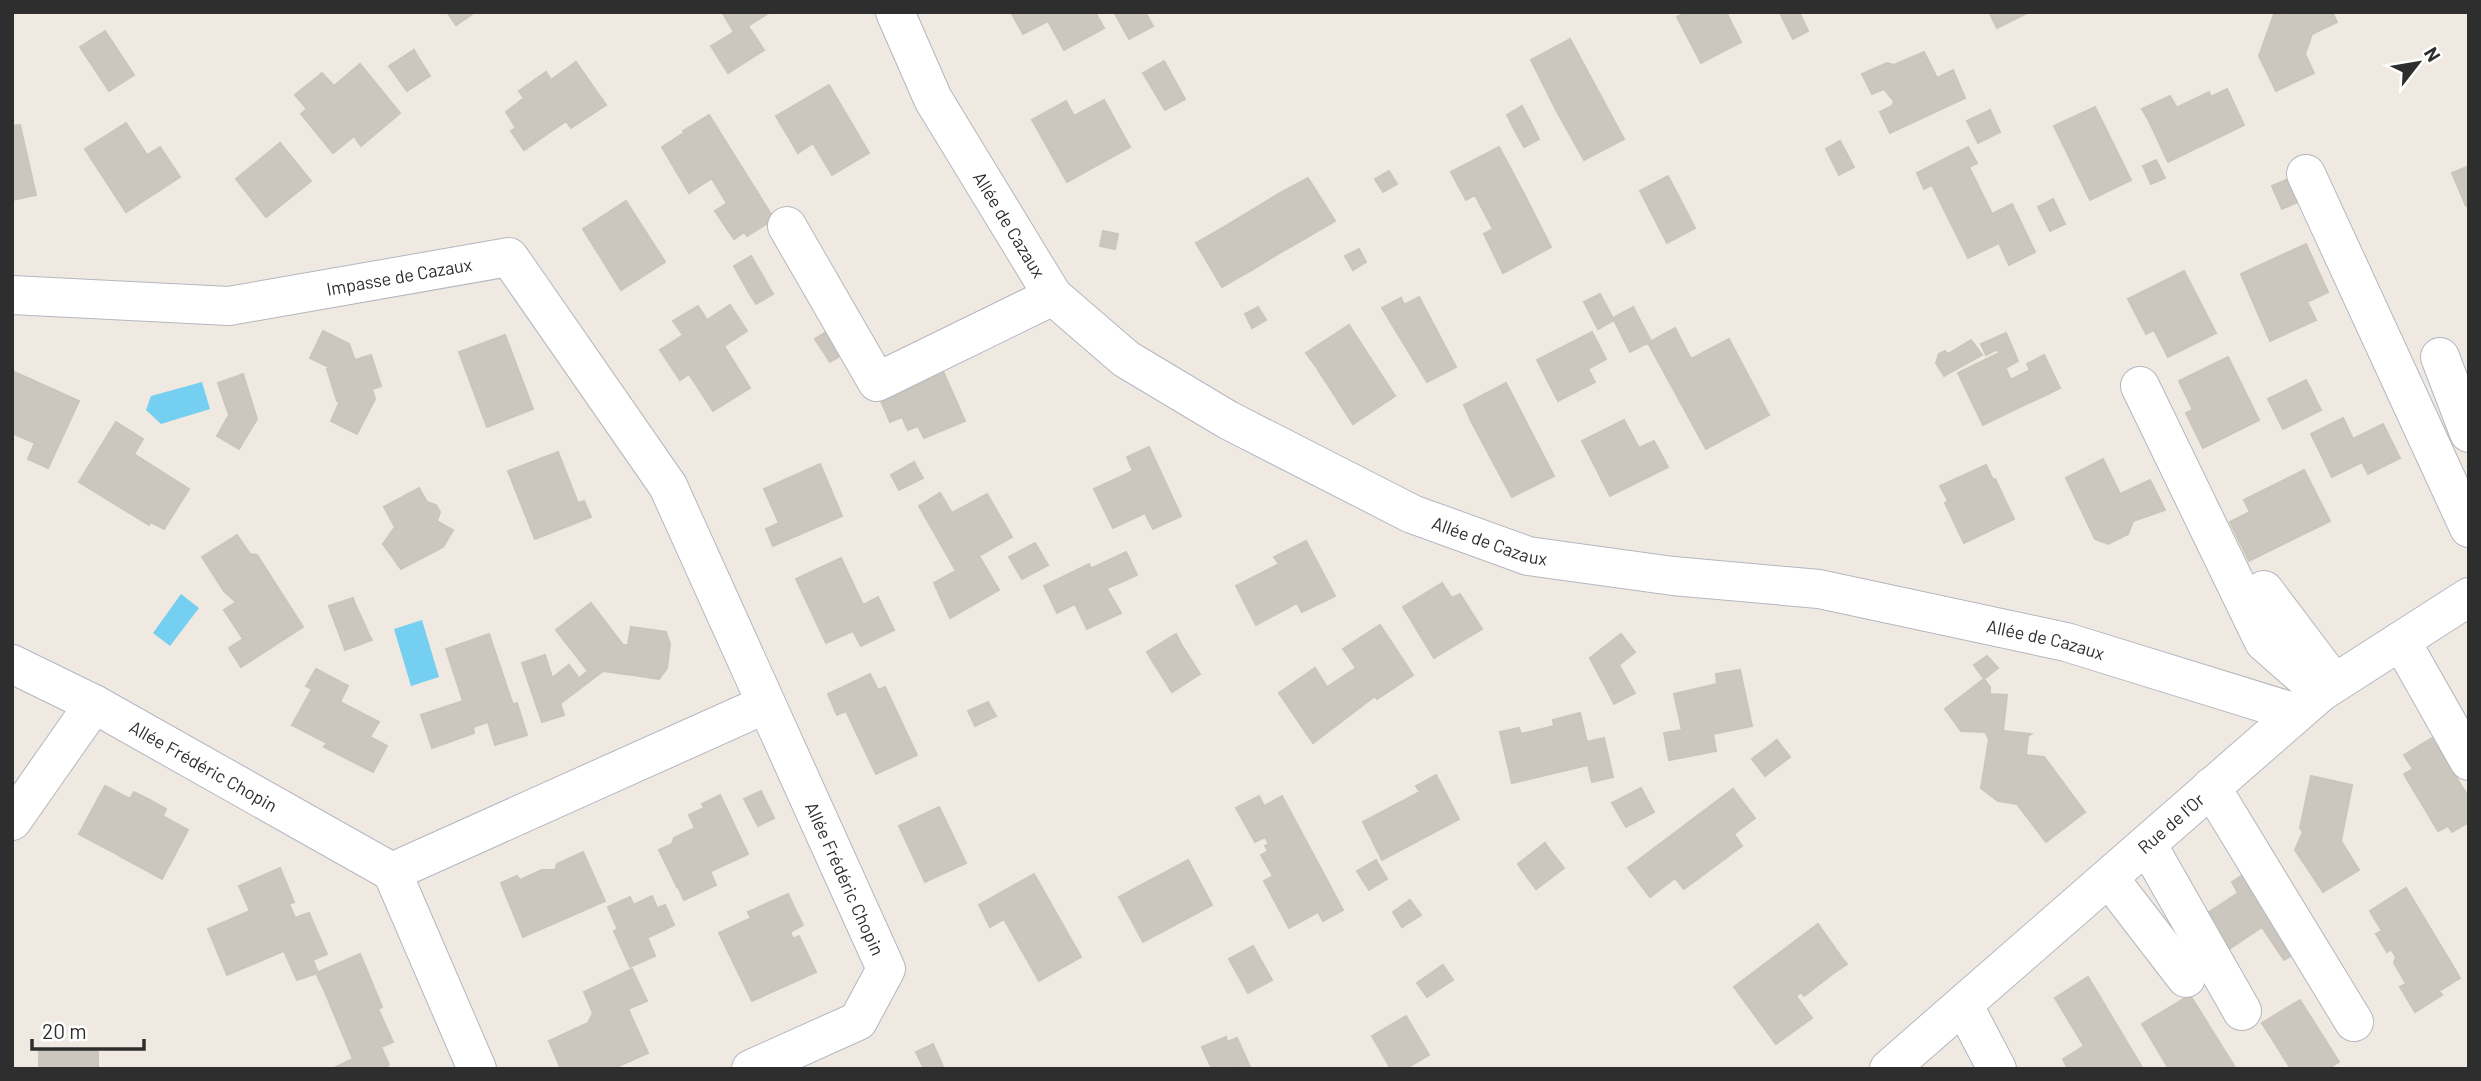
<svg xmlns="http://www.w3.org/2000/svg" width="2481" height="1081" font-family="Barlow,sans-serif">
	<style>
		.water { fill: #75cff0 }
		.building { fill: #cbc7bf; stroke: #cbc5ba; stroke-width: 2 }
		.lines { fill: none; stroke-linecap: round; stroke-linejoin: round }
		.minor-casing { stroke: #b4b7c1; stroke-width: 40 }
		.minor { stroke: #fff; stroke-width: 38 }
		.labels { text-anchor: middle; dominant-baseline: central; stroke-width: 7; stroke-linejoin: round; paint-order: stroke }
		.street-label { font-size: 18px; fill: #2e2e2e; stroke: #fff }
	</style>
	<rect width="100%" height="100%" fill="#efe9e1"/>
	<path class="water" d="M202 382 210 409 161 424 146 410 151 396Z
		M181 594 199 608 170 646 153 633Z
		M422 620 439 677 411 686 394 629Z"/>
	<path class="building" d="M447 12H475L456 25Z
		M722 12H770L748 26 764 50 728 73 711 46 734 32Z
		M1011 12H1095L1104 28 1064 50 1048 21 1023 34Z
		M1114 12H1145L1153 26 1129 39Z
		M1687 12H1726L1741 42 1701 63 1677 17Z
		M1799 12 1808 31 1793 39 1780 13Z
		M1989 12H2026L2027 13 1997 28Z
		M2274 12H2332L2337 22 2312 34 2305 54 2314 73 2276 91 2259 56 2263 45 2270 48 2281 16Z
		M2274 14 2281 16 2270 48 2263 45Z
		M105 31 134 75 109 91 80 47Z
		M1570 39 1597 89 1556 110 1531 60Z
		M414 50 418 57 394 73 389 66Z
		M1924 52 1937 78 1953 70 1965 98 1890 133 1880 112 1892 106 1894 101 1884 89 1872 94 1862 74 1887 63 1894 65Z
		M418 57 430 76 407 91 394 73Z
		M1164 61 1185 99 1165 110 1143 73Z
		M576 62 606 105 571 128 566 121 524 150 511 131 516 128 506 112 524 98 519 91 546 72 551 80Z
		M360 64 400 113 361 146 354 136 333 153 301 114 307 109 295 95 322 73 334 86Z
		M829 85 869 153 832 175 813 143 798 153 776 116Z
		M1597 89 1624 139 1584 160 1556 110Z
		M2227 89 2244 125 2168 162 2149 121 2209 92 2211 97Z
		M2170 96 2177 108 2149 121 2142 109Z
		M1104 100 1130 147 1067 182 1032 120 1066 101 1074 116Z
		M1522 106 1531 123 1515 131 1507 115Z
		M2095 107 2131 180 2090 200 2054 126Z
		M1990 110 2000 132 1978 143 1967 121Z
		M709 115 774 219 747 236 683 131Z
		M126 123 147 155 160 147 180 177 126 212 85 149Z
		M1531 123 1539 139 1524 147 1515 131Z
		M20 125 36 195 12 200V126Z
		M684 133 712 178 689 193 662 147Z
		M1840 141 1854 167 1839 175 1826 149Z
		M280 143 311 181 266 217 236 179Z
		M1499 147 1523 192 1484 212 1475 195 1466 200 1451 172Z
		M1968 147 1977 163 1969 167 1992 214 2012 204 2035 252 2009 265 1999 243 1968 258 1932 185 1924 189 1917 173Z
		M2156 160 2165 178 2151 184 2143 166Z
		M2469 166V205L2466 206 2452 173Z
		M1389 171 1397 184 1383 192 1375 179Z
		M1668 176 1695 228 1667 243 1640 191Z
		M2293 177 2304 199 2282 209 2272 186Z
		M1308 178 1335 221 1306 238 1280 193Z
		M1523 192 1551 247 1503 273 1484 234 1493 229 1484 212Z
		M1280 193 1306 238 1278 254 1252 210Z
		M2053 199 2065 224 2050 231 2038 207Z
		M626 201 665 262 621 290 583 229Z
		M726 204 744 232 734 239 715 211Z
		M1252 210 1278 254 1250 271 1224 227Z
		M1224 227 1250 271 1222 287 1196 243Z
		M1103 231 1118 234 1115 249 1100 246Z
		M2306 244 2328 292 2307 302 2316 320 2270 341 2241 274Z
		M1359 249 1366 262 1353 270 1345 256Z
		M751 256 765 280 748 291 734 266Z
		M2184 271 2216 333 2168 357 2154 330 2146 334 2128 299Z
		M765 280 773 294 756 304 748 291Z
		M1600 294 1614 320 1598 329 1584 302Z
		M1419 297 1456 367 1427 382 1382 308 1401 298 1404 305Z
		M730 305 747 331 724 346 750 388 713 411 689 374 680 380 660 350 683 335 673 321 698 306 707 320Z
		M1258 307 1266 320 1252 328 1245 314Z
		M1633 307 1651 341 1630 352 1613 318Z
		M1349 325 1395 396 1353 424 1317 368 1333 357 1323 342Z
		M834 327 848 351 830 362 815 339Z
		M1675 328 1691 359 1729 339 1769 415 1706 449 1648 343Z
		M323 331 349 344 355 360 371 355 381 386 372 389 375 399 357 434 331 421 341 399 331 368 310 358Z
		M1592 332 1606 359 1588 369 1595 382 1558 401 1537 360Z
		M2006 333 2018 361 2005 368 1997 349 1986 355 1981 344Z
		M505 335 533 409 487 427 459 352Z
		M1971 340 1982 355 1944 376 1936 363 1939 354 1945 351 1948 354Z
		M1323 342 1333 357 1317 368 1306 353Z
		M1999 353 2022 406 1983 425 1958 373Z
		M2044 355 2060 388 2042 397 2027 364Z
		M2228 357 2259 420 2203 448 2186 413 2193 410 2179 381Z
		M331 368 341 399 337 401 327 369Z
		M942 369 965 421 924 438 918 426 908 430 902 417 890 422 881 401 893 396 890 389 898 386 900 393 926 381 923 377Z
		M2030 370 2042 397 2022 406 2010 380Z
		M12 371 79 401 48 468 28 459 35 443 12 433Z
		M243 374 257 419 239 449 217 436 229 415 218 383Z
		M2306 380 2321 410 2283 429 2268 399Z
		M1506 383 1554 476 1526 490 1519 477 1511 474 1502 479 1471 421 1492 410 1483 395Z
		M1483 395 1492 410 1471 421 1464 405Z
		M2343 418 2353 439 2383 424 2400 458 2368 474 2362 462 2332 477 2311 434Z
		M1624 420 1639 448 1654 441 1668 467 1610 496 1582 441Z
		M116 422 143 439 134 454 189 489 164 529 151 522 149 525 79 482Z
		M1149 447 1181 516 1153 529 1145 513 1113 528 1094 489 1133 471 1127 457Z
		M558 452 578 503 584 501 591 517 535 539 508 471Z
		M2103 459 2120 494 2150 480 2165 510 2133 521 2128 534 2108 544 2095 539 2066 478Z
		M914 462 923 478 899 490 891 475Z
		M820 464 842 516 773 546 766 529 779 523 764 489Z
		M1986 465 1993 480 1948 501 1940 486Z
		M2304 470 2330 521 2249 561 2230 522 2250 512 2244 500Z
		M1511 474 1519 477 1526 490 1512 497 1502 479Z
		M1995 479 2014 519 1964 543 1945 503Z
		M419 488 427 502 436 505 440 512 437 521 453 530 443 547 401 569 383 544 395 527 384 507Z
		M940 493 952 513 987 494 1012 537 979 556 999 590 950 618 934 583 956 571 919 506Z
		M237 535 250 554 257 555 303 627 241 667 229 648 243 639 224 610 236 602 224 591 202 557Z
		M1306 541 1335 596 1302 612 1297 603 1256 625 1236 586 1279 564 1274 557Z
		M1035 543 1048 565 1022 579 1009 557Z
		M1126 552 1137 575 1101 591 1090 569Z
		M841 558 863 605 878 597 894 630 861 646 853 631 826 643 796 579Z
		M1089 564 1101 591 1057 613 1044 586Z
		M1442 583 1452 598 1460 594 1482 629 1434 658 1403 607Z
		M1107 589 1121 613 1087 629 1075 604Z
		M353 598 355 604 331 612 329 606Z
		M591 603 623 645H628L631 627 666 632 670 644 667 668 659 679 625 674V666L600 662 588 671 556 630Z
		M355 604 362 619 337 628 331 612Z
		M362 619 369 635 343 644 337 628Z
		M1380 625 1413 675 1377 699 1375 696 1313 743 1279 693 1315 668 1327 687 1356 668 1343 649Z
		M489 634 513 705 517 703 527 735 495 745 488 722 473 727 474 733 432 748 421 715 463 701 446 649Z
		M1176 634 1181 644 1153 662 1147 652Z
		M1621 634 1635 652 1619 665 1628 681 1608 692 1590 658Z
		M369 635 372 640 345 650 343 644Z
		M1181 644 1200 674 1172 692 1153 662Z
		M545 655 564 715 542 722 522 663Z
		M1987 656 1998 668 1984 679 1974 665Z
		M600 662 625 666V674L603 671 561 703 552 678 569 665 579 678Z
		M316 669 348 686 340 702 379 722 370 737 387 746 373 772 324 747 327 743 292 725 312 689 306 686Z
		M1740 670 1752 726 1713 734 1716 751 1669 760 1664 733 1682 730 1674 694 1717 684 1716 674Z
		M870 674 878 690 885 687 917 755 876 774 846 711 837 715 828 694Z
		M1984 679 1990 687V694L2007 695 2003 731 2031 734 2028 736 2026 755 2044 757 2085 812 2046 842 2017 804 1998 801 1981 788 1989 739 1985 732 1961 731 1945 709Z
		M1628 681 1635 693 1614 704 1608 692Z
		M988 702 996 716 975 726 968 711Z
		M1580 713 1587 742 1604 738 1613 777 1592 782 1588 765 1512 783 1500 732 1519 728 1521 734 1554 726 1553 720Z
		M2432 738 2469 798V822L2452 832 2448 826 2438 831 2404 774 2413 769 2404 755Z
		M1777 740 1790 757 1765 776 1752 759Z
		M1436 775 1459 819 1382 860 1363 822 1420 792 1416 786Z
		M2311 776 2352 785 2341 841 2359 870 2323 892 2295 850 2303 832 2300 828Z
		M105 786 130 799 134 792 150 800 120 856 79 834Z
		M1641 788 1654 812 1626 827 1612 803Z
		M1733 789 1755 818 1734 834 1742 846 1684 889 1675 878 1650 897 1628 868Z
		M761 791 774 818 758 826 744 799Z
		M720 795 748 854 677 887 659 850 672 844 674 838 695 828 689 815 704 808 702 804Z
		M1259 796 1264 806 1282 796 1343 910 1323 921 1318 912 1289 928 1264 881 1273 876 1261 855 1268 851 1265 846 1269 844 1265 837 1255 842 1236 808Z
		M150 800 166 809 163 816 188 830 162 879 120 856Z
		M939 807 966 863 925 882 899 826Z
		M1545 843 1550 850 1522 870 1518 864Z
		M1550 850 1564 868 1536 889 1522 870Z
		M583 852 605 901 523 937 501 883 517 876 520 880 542 870H555L557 864Z
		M1188 860 1212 905 1143 942 1119 897Z
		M1376 860 1387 879 1369 890 1357 871Z
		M280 868 294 902 289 904 295 918 309 913 319 936 227 975 208 929 250 911 239 886Z
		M710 871 716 885 684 900 678 887Z
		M2249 871 2300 950 2284 960 2262 927 2226 951 2203 916 2238 893 2232 882Z
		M1034 874 1081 957 1039 981 1004 919 990 927 979 905Z
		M2406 888 2460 978 2439 991 2433 981 2421 988 2407 985 2394 963 2396 957 2391 949 2387 952 2376 934 2382 931 2370 911Z
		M788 894 795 909 755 927 748 912Z
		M652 896 666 929 647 938 633 905Z
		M630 897 640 920 618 930 608 907Z
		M1410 900 1421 915 1402 927 1393 912Z
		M665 905 674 925 666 929 657 908Z
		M795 909 803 925 790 932 793 939 799 936 816 972 752 1001 719 933 751 918 755 927Z
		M640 920 655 956 630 967 614 931Z
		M1818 924 1842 958 1826 969 1831 975 1804 996 1802 992 1796 996 1812 1018 1776 1044 1734 987Z
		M319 936 327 954 292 969 284 951Z
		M1253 946 1272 980 1248 993 1229 959Z
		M360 954 368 973 325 992 316 973Z
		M1842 958 1847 964 1831 975 1826 969Z
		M313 960 318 973 297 980 292 969Z
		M1443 965 1453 980 1427 997 1417 983Z
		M632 969 647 1001 628 1009 648 1053 612 1069H561L549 1041 588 1023 593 1013 584 992Z
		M368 973 382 1007 378 1009 393 1042 381 1047 389 1065 380 1069H332L353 1059 325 992Z
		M2088 977 2143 1069H2068L2063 1059 2084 1046 2055 998Z
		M2433 981 2442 995 2415 1012 2400 987 2406 984 2421 988Z
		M2190 995 2236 1069H2169L2142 1024Z
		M2300 1000 2339 1062 2327 1069H2291L2262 1023Z
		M1406 1016 1429 1055 1405 1069H1391L1372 1036Z
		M1226 1037 1227 1042 1240 1069H1212L1202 1047Z
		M1237 1038 1251 1069H1240L1227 1042Z
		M933 1044 944 1069H924L916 1052Z
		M98 1049V1069H39V1050Z"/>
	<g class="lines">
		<defs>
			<g id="minor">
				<path id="s1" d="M895 12 933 99 1053 296 1126 359 1228 420 1412 514 1528 556 1673 576 1819 589 2066 642 2296 713"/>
				<path d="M2306 174 2469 528"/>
				<path d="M787 226 877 382 1053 296"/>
				<path id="s2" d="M12 295 229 306 509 257 668 486 886 969 858 1021 751 1069"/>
				<path d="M2440 357 2469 433"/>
				<path d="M2140 386 2264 642 2321 692"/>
				<path d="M2264 590 2328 675"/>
				<path d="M2401 641 2469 761"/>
				<path id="s3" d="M12 664 94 704 392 872 477 1069"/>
				<path d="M2211 787 2354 1022"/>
				<path d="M12 821 94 704"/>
				<path d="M2147 844 2242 1011"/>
				<path d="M392 872 766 704"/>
				<path d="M2109 878 2186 978"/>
				<path d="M1964 1006 1997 1069"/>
				<path id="s4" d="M1889 1069 2321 692 2469 597"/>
			</g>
		</defs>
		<use href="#minor" class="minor-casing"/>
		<use href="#minor" class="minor"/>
	</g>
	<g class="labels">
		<g class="street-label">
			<text stroke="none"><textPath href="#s1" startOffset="242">Allée de Cazaux</textPath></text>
			<text stroke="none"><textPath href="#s2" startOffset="390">Impasse de Cazaux</textPath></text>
			<text stroke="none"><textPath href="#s1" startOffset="830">Allée de Cazaux</textPath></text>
			<text stroke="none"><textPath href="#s1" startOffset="1396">Allée de Cazaux</textPath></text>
			<text stroke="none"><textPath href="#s3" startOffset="217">Allée Frédéric Chopin</textPath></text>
			<text stroke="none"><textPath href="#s4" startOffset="374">Rue de l'Or</textPath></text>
			<text stroke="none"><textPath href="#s2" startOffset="1211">Allée Frédéric Chopin</textPath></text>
		</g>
	</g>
	<rect width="2481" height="1081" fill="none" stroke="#2e2e2e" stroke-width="28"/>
	<g transform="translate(2418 63) rotate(59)" stroke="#ffffff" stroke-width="5" paint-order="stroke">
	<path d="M0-5L12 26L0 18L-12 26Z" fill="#2e2e2e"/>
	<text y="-10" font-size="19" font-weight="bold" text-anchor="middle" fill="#2e2e2e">N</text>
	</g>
	<path d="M32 1039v10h112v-10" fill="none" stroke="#2e2e2e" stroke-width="3.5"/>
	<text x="42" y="1039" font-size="21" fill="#2e2e2e" stroke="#ffffff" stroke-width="5" paint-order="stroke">20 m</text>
</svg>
